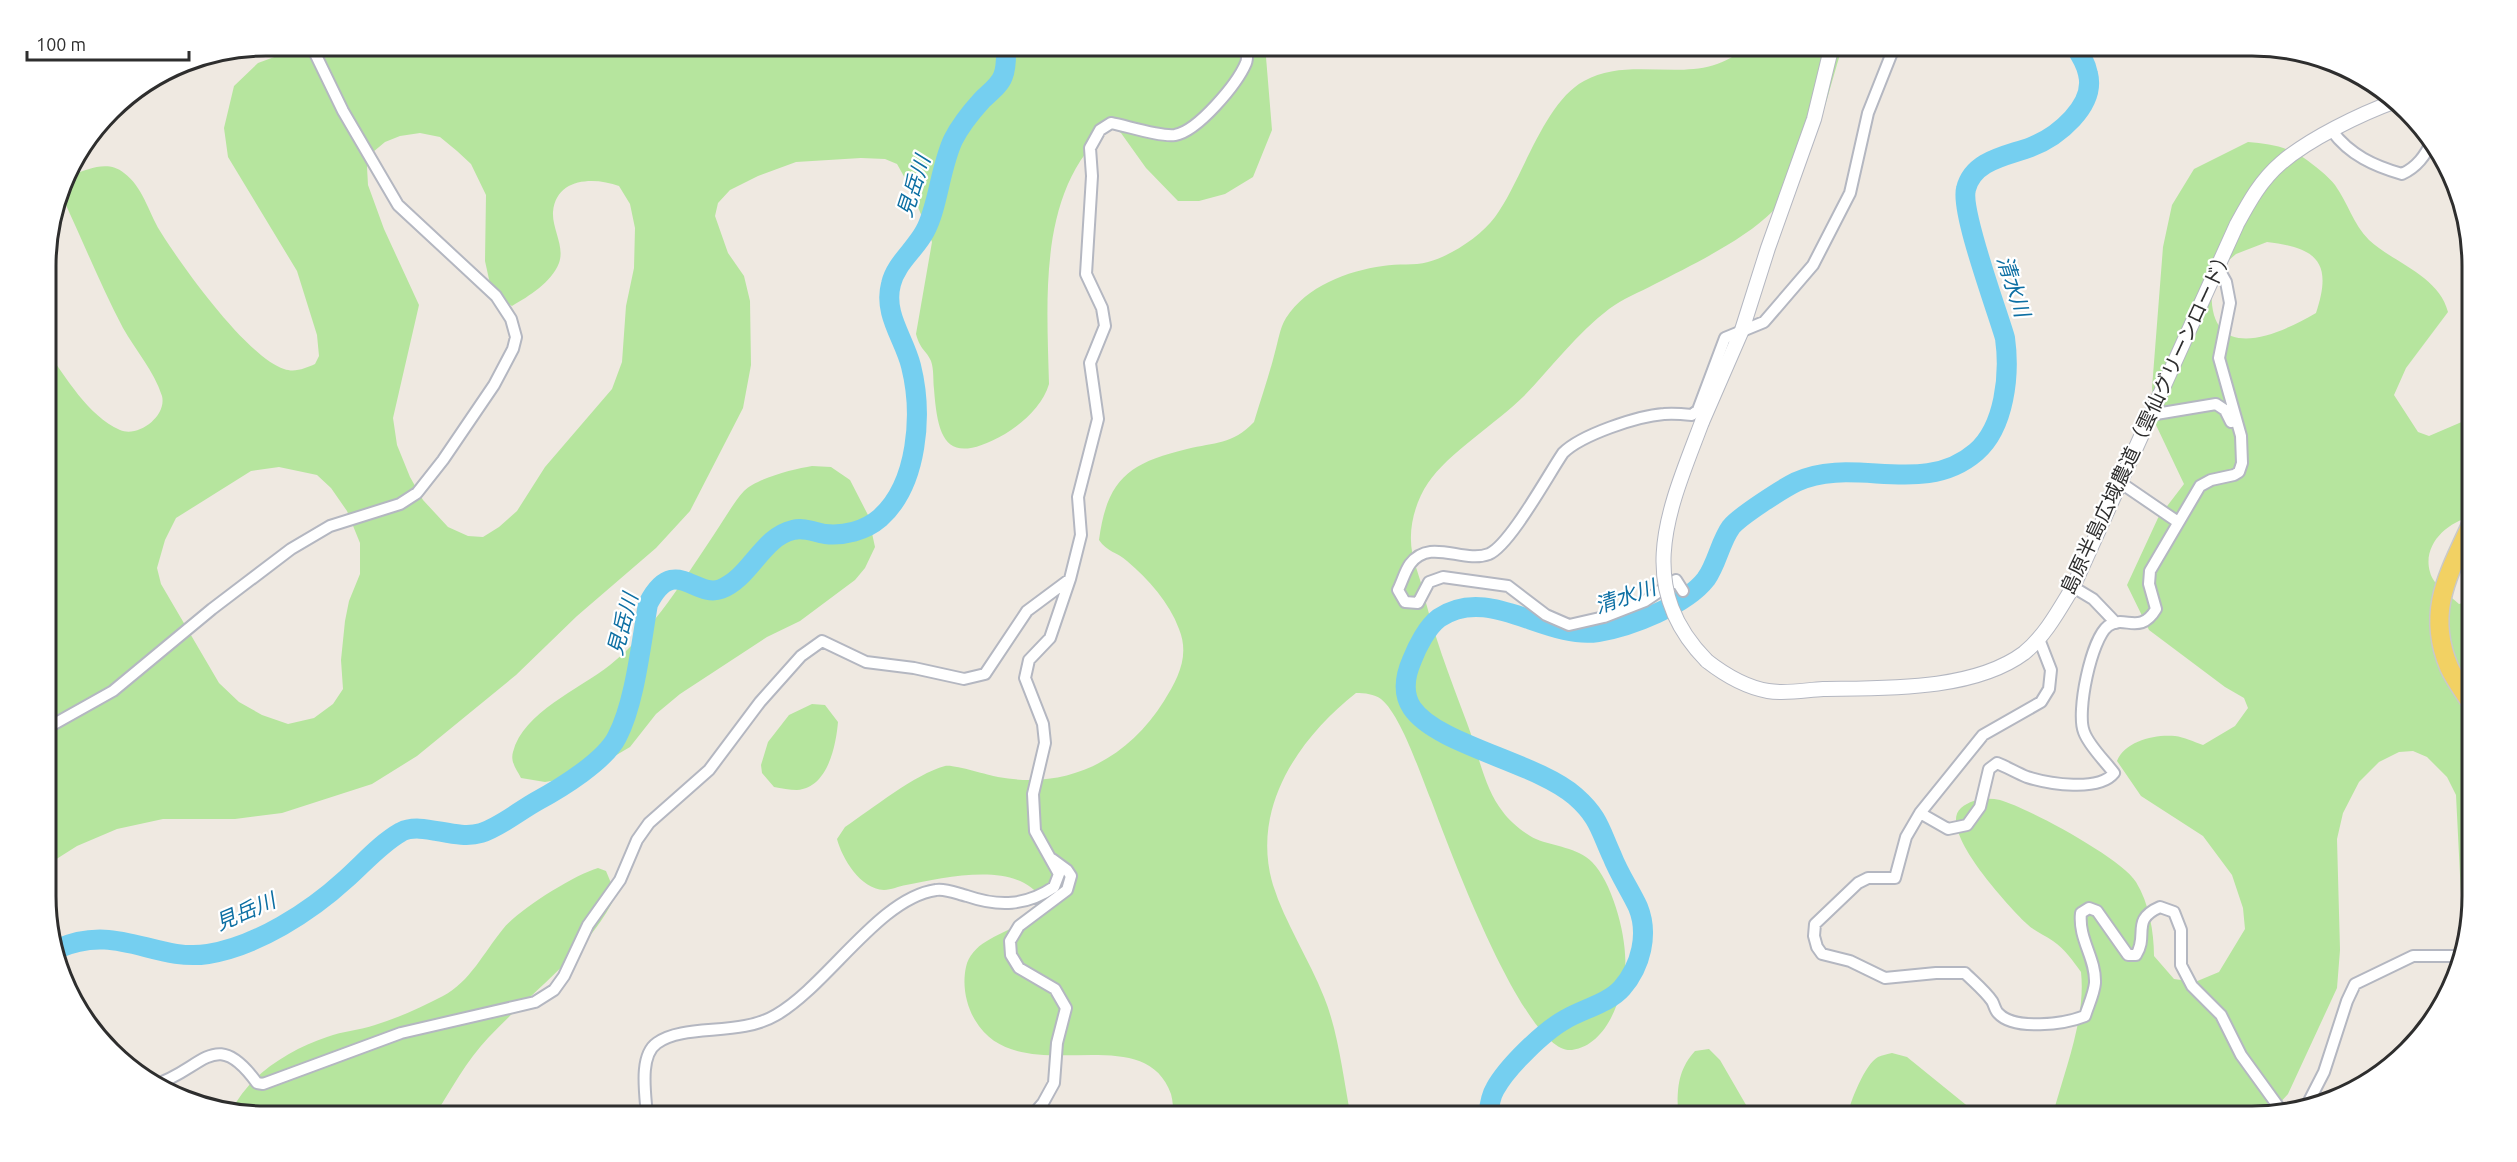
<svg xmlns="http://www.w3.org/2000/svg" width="2517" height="1162" font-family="Ubuntu,'Noto Sans JP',sans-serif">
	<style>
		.green { fill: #b6e59e; fill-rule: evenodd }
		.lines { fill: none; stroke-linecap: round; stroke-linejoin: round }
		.river { stroke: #75cff0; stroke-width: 20 }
		.minor-casing { stroke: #b4b7c1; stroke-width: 14 }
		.tertiary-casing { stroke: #b4b7c1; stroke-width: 16 }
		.primary-casing { stroke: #c9c9c9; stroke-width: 21 }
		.minor { stroke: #fff; stroke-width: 10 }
		.tertiary { stroke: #fff; stroke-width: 14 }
		.primary { stroke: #f2d163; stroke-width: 18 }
		.tertiary-bridge-casing { stroke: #b4b7c1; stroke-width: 16; stroke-linecap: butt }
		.tertiary-bridge { stroke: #fff; stroke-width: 14 }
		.labels { text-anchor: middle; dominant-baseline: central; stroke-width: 4.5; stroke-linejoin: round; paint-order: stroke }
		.street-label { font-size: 20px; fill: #2e2e2e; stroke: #fff }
		.water-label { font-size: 21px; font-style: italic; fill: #0d6fa3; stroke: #fff }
		.rim { fill: none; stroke: #2e2e2e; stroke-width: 3 }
	</style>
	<rect width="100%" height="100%" fill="#efe9e1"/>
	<path class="green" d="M307 45H1265L1272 130 1253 177 1225 194 1199 201H1178L1146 168 1121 133 1111 127C1037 186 1047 299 1049 384 1043 405 1023 423 1005 434 948 466 938 443 934 389 933 381 934 369 931 361 927 351 920 350 916 334L932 242 910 187 897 164 885 159 861 158 796 162 758 176 730 190 718 203 715 216 728 253 744 276 750 301 751 365 743 408 690 511 656 548 577 616 516 675 417 756 372 784 282 813 235 819H163L117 829 77 846 47 865 46 403 50 392 46 383V350C67 378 87 415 120 430 138 438 167 416 162 396 154 371 136 351 123 328 102 288 84 244 65 203L66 190 72 175C89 169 108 160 124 173 143 187 148 211 160 231 181 265 247 357 284 369 295 373 306 368 315 364L319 356 317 335 297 271 228 157 224 128 234 86 258 63ZM420 133 440 137 457 151 471 164 486 195 485 261 492 293 512 306C529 296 551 283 559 263 565 246 552 229 553 212 556 177 595 177 619 186L630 204 635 228 634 268 626 306 622 362 612 389 545 467 517 511 499 527 483 537 468 536 448 527 423 500 410 477 397 445 393 418 419 305 384 229 368 185 367 167 373 152 385 142 400 136ZM279 467 317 475 331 488 347 511 360 543V574L349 601 345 621 341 660 343 689 333 704 314 718 288 724 262 715 239 702 219 683 161 584 157 568 165 540 176 518 251 471Z
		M1747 45H1843C1826 97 1812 173 1773 211 1744 240 1692 265 1655 284 1640 292 1622 299 1609 309 1577 333 1552 367 1524 396 1497 423 1448 453 1428 483 1417 499 1410 522 1411 541 1411 554 1417 570 1421 583 1433 634 1449 675 1467 723 1478 752 1484 788 1503 812 1510 822 1525 834 1536 839 1555 847 1577 847 1592 862 1613 883 1628 940 1625 969 1622 999 1607 1045 1572 1050 1525 1056 1447 842 1431 800 1421 776 1401 715 1381 699 1374 694 1365 693 1356 693 1299 738 1250 808 1273 885 1285 923 1309 959 1324 997 1339 1034 1343 1078 1351 1117H1174C1173 1110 1173 1101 1171 1094 1143 1015 1018 1094 975 1020 966 1005 962 985 966 967 974 931 1030 933 1043 901 1019 859 945 878 906 885 899 886 891 890 884 890 860 889 842 858 837 839L845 827C872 809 915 774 945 766 953 764 987 775 998 777 1067 790 1127 760 1164 701 1178 678 1190 656 1179 629 1169 602 1149 580 1127 561 1117 552 1107 552 1099 540 1107 480 1128 463 1187 449 1215 442 1232 445 1254 422 1261 399 1269 376 1275 352 1278 342 1280 327 1286 318 1307 286 1347 271 1383 266 1398 263 1414 266 1428 262 1451 256 1481 236 1495 217 1522 181 1543 103 1584 81 1635 52 1701 92 1747 45Z
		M2248 142C2269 144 2286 146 2304 158 2314 165 2328 176 2335 185 2348 203 2353 224 2369 240 2394 263 2439 276 2448 312L2406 368 2394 395 2418 432 2429 436 2471 418V517C2447 522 2422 545 2430 572 2433 585 2449 595 2459 604L2471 601 2472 897 2460 956 2461 895 2456 795 2447 777 2427 757 2413 751 2399 752 2379 762 2359 782 2343 813 2337 839 2340 950 2337 988 2288 1094 2268 1116 2049 1117 2053 1114C2065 1069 2086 1018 2081 972 2073 961 2065 949 2053 941 2045 935 2034 931 2027 924 2011 909 1936 829 1961 808 1971 799 1987 797 2000 800 2028 808 2121 858 2136 882 2149 903 2154 932 2154 956L2174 979 2195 982 2219 972 2245 929 2243 908 2232 875 2203 836 2141 796 2117 761C2125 741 2155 734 2175 736 2184 737 2194 742 2203 745L2235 726 2248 708 2244 698 2225 687 2149 630 2127 585 2158 518 2184 484 2156 425 2152 388 2163 247 2172 205 2194 169ZM2267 242C2317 248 2333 262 2316 313 2263 344 2201 362 2213 274L2236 254Z
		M812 466 831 467 850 480 868 515 875 547 865 568 855 580 800 621 767 637 680 694 656 714 630 747 581 776 545 782 521 778C517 770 510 762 513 752 523 712 580 689 610 665 654 630 684 579 715 533 724 520 733 503 744 491 757 478 794 469 812 466Z
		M812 704 825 705 838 722C836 745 828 788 797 790 790 790 781 788 774 787L762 773 761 765 768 742 789 715Z
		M598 868 606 871 616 895C588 953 531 992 488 1038 467 1060 450 1091 434 1117H266L232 1110C249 1075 290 1049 327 1037 343 1031 360 1030 375 1025 398 1018 422 1007 443 996 470 982 484 952 503 929 518 910 574 875 598 868Z
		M1709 1049 1720 1060 1753 1117H1678C1677 1090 1677 1071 1695 1051Z
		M1892 1053 1907 1057 1981 1117H1847C1850 1102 1865 1064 1878 1057 1882 1055 1888 1054 1892 1053Z"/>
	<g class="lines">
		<path class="river" d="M57 949C117 922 154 962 208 954 257 946 310 912 346 879 364 863 380 844 401 832 422 821 455 841 481 833 500 827 519 811 537 801 561 788 605 761 617 737 635 703 641 643 648 604 674 553 695 599 721 589 751 577 762 537 793 530 804 527 814 532 825 534 844 536 865 531 880 518 918 484 923 414 911 366 904 338 883 314 891 284 896 263 915 250 925 231 938 207 940 168 953 140 960 126 972 111 982 100 989 93 1000 85 1003 76 1007 66 1006 56 1006 45
			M1488 1117C1489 1108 1490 1097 1495 1089 1507 1067 1544 1031 1566 1019 1583 1009 1609 1003 1622 988 1641 966 1649 934 1638 907 1630 890 1619 874 1612 856 1600 830 1599 817 1575 796 1536 762 1437 745 1412 708 1402 693 1405 676 1412 660 1417 647 1427 627 1439 618 1489 584 1545 640 1598 632 1630 627 1686 605 1706 579 1717 564 1720 542 1731 527 1740 516 1782 489 1796 482 1853 455 1923 498 1976 452 2005 427 2010 374 2005 338 1997 310 1960 211 1966 189 1973 160 2007 156 2031 147 2057 137 2096 106 2088 74 2086 63 2080 54 2074 45"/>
		<defs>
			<path id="minor" d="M2332 131C2350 155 2374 166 2402 174 2417 167 2425 156 2432 141
				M2150 415 2216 404 2225 410 2231 422
				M2121 483 2178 522
				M2073 587 2093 599 2116 623
				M1683 591 1676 580 1645 601 1604 617 1569 625 1546 615 1508 586 1443 577 1429 582 1418 603 1405 602 1398 590C1402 582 1405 571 1410 564 1430 537 1463 564 1489 554 1510 545 1548 475 1563 453 1581 435 1637 416 1664 414 1673 413 1683 414 1692 415L1698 410 1725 338 1764 322 1813 265 1850 193 1868 113 1895 45
				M2039 639 2051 670 2049 689 2041 702 1983 735 1920 813 1906 837 1895 878H1868L1858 883 1815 924 1814 936 1817 947 1822 954 1850 961 1885 978 1936 973H1965C1974 982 1985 991 1992 1001 1994 1004 1995 1010 1998 1013 2014 1031 2065 1024 2085 1016 2088 1006 2094 994 2095 983 2096 958 2078 939 2081 913L2089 908 2097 911 2128 955H2136C2149 935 2130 920 2160 907L2174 912 2181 930V965L2192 986 2221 1015 2241 1055 2283 1113
				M47 728 113 691 212 609 291 549 330 526 400 504 417 493 443 460 494 385 513 349 516 337 511 319 496 296 398 205 343 111 311 45
				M1920 813 1948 829 1967 825 1980 807 1989 769 1997 763C2007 767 2017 773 2027 777 2049 784 2099 792 2114 773 2105 761 2089 746 2084 732 2076 713 2091 639 2108 626 2124 614 2140 636 2156 609L2149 584 2150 571 2200 486 2211 480 2234 475 2239 472 2242 463 2241 436 2219 358 2230 303 2226 282 2217 266
				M154 1085C203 1070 215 1025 257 1083L263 1084 401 1033 535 1002 554 990 564 976 588 925 620 880 637 840 649 823 709 770 760 702 801 656 822 641 866 662 914 668 964 679 985 674 1027 611 1070 579
				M2305 1109 2324 1072 2347 1001 2355 984 2413 956H2460
				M647 1117C646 1097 638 1056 657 1043 685 1023 739 1037 776 1015 828 985 879 898 936 890 945 888 958 894 967 896 999 907 1026 906 1054 887L1059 874 1035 831 1033 794 1045 743 1043 724 1025 678 1029 660 1050 638 1070 579 1081 535 1078 497 1098 419 1090 363 1105 326 1102 308 1086 274 1092 176 1090 148 1100 130 1111 123C1127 126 1160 137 1175 135 1198 131 1237 84 1246 63 1248 58 1247 51 1247 45
				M1031 1117 1043 1103 1054 1083 1057 1043 1066 1008 1055 989 1019 968 1011 955 1010 941 1019 926 1067 890 1071 876 1067 870 1052 859"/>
			<path id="tertiary" d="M1702 422 1742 330 1768 248 1814 119 1832 45
				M1707 661C1725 675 1745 687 1768 691 1785 694 1806 690 1823 689 1884 688 1973 691 2024 653 2045 636 2059 610 2073 587L2237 224C2249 202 2261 180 2281 163 2309 139 2360 114 2396 101"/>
			<path id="primary" d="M2471 525C2448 575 2426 612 2449 667 2455 680 2464 692 2471 703"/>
		</defs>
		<use href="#minor" class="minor-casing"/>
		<use href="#tertiary" class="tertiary-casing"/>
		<use href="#primary" class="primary-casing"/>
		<use href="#minor" class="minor"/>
		<use href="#tertiary" class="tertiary"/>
		<use href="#primary" class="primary"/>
		<defs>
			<path id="tertiary-bridge" d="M1702 422C1670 507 1632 585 1707 661"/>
		</defs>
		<use href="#tertiary-bridge" class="tertiary-bridge-casing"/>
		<use href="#tertiary-bridge" class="tertiary-bridge"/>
	</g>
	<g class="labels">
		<g class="street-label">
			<text transform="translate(2146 421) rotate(-65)">島原半島広域農道（雲仙グリーンロード）</text>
		</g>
		<g class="water-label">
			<text transform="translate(913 186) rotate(-72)">見岳川</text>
			<text transform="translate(2014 286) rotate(72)">清水川</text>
			<text transform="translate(1625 596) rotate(-19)">清水川</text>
			<text transform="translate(622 624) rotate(-75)">見岳川</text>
			<text transform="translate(245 911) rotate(-23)">見岳川</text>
		</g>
	</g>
	<path d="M0 0H2517V1162H0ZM266 56H2252A210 210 0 0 1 2462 266V896A210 210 0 0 1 2252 1106H266A210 210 0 0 1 56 896V266A210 210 0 0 1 266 56Z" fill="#fff" fill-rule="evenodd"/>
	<path class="rim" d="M266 56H2252A210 210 0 0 1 2462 266V896A210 210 0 0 1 2252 1106H266A210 210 0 0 1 56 896V266A210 210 0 0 1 266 56Z"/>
	<path d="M27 51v9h162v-9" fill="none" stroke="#2e2e2e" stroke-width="3"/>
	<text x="36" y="51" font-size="18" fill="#2e2e2e" stroke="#ffffff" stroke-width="4.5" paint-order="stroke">100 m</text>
</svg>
